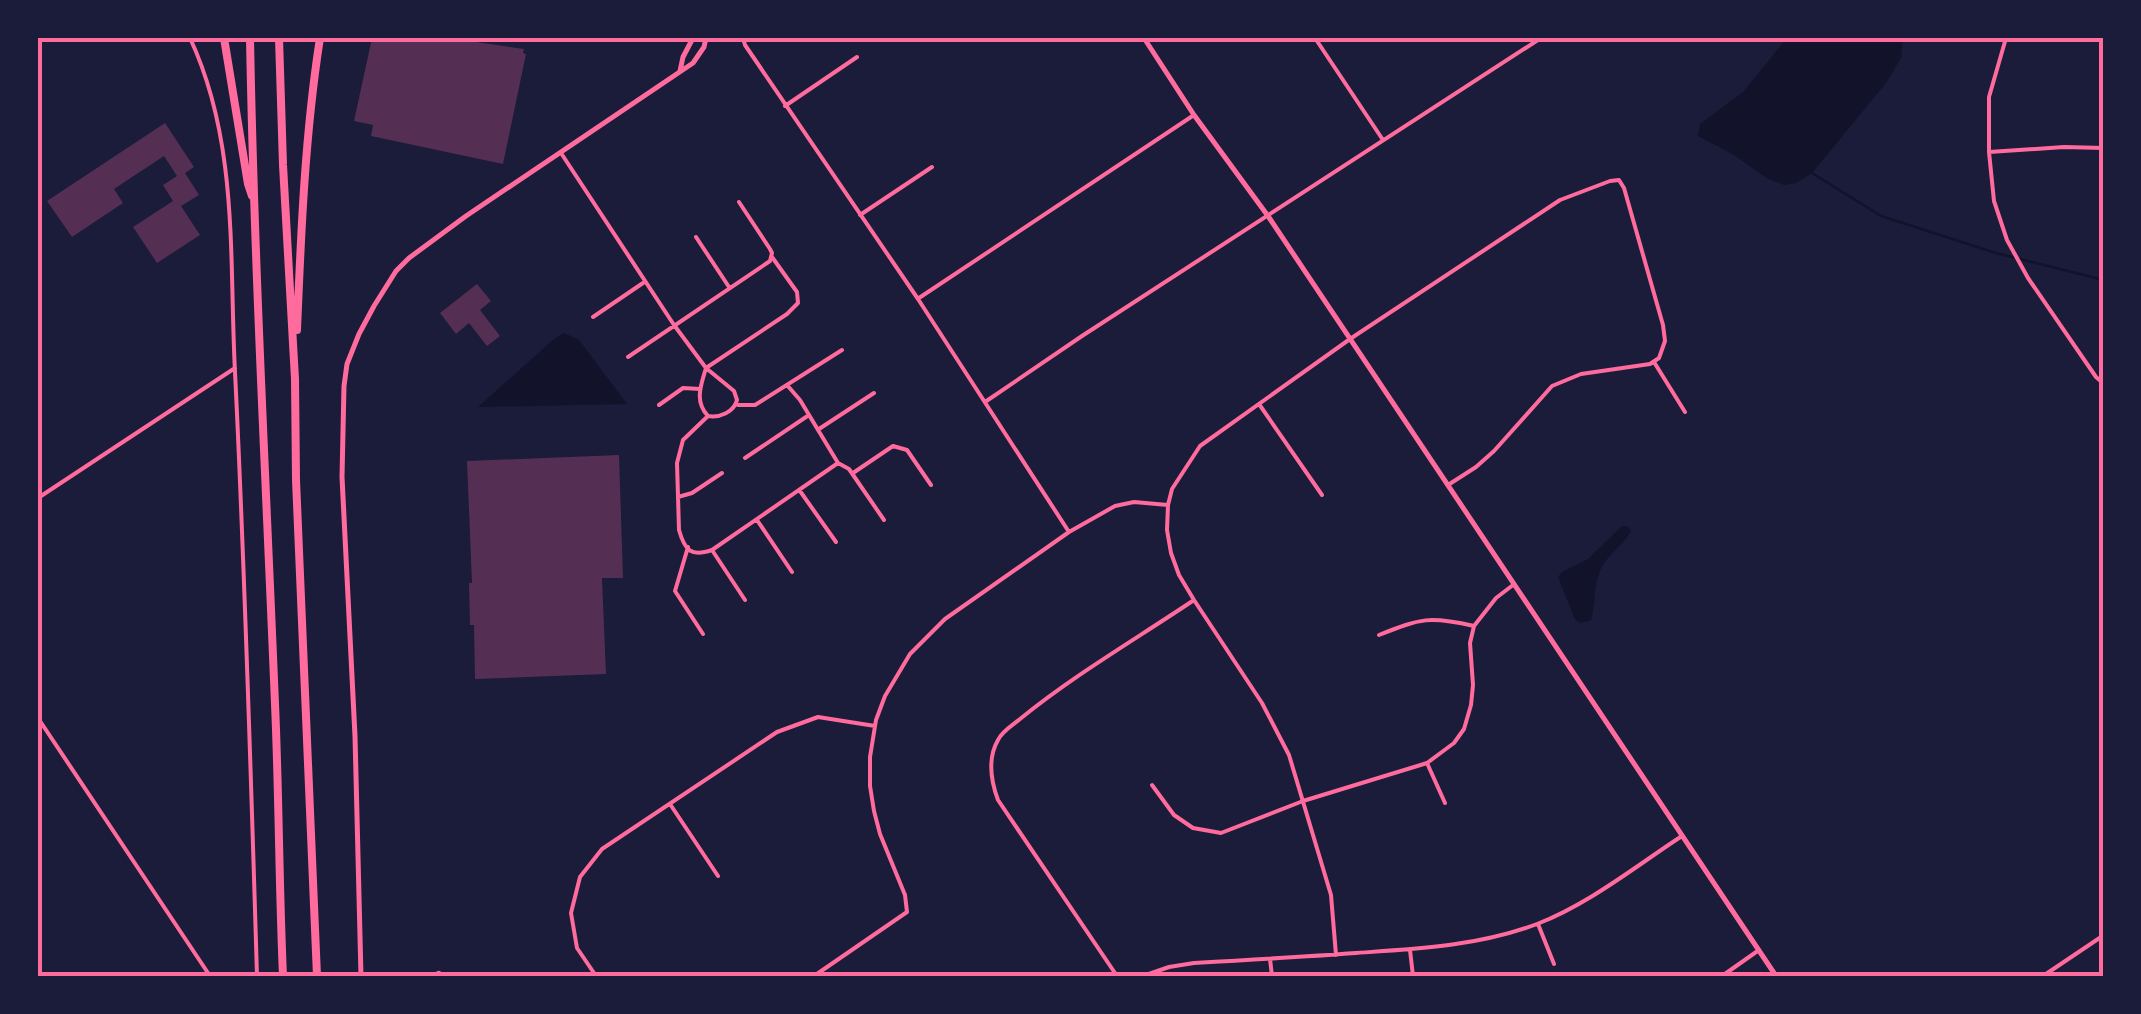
<svg xmlns="http://www.w3.org/2000/svg" width="2141" height="1014" font-family="Jost,sans-serif">
	<style>
		.water { fill: #12122b }
		.lines { fill: none; stroke-linecap: round; stroke-linejoin: round }
		.stream { stroke: #12122b; stroke-width: 2.5 }
		.building { fill: #542f53 }
		.service { stroke: #ff6b9d; stroke-width: 2.5 }
		.minor { stroke: #ff6b9d; stroke-width: 4 }
		.tertiary { stroke: #ff6b9d; stroke-width: 5 }
		.motorway { stroke: #ff6b9d; stroke-width: 8 }
		.neatline { fill: none; stroke: #ff6b9d; stroke-width: 4 }
	</style>
	<rect width="100%" height="100%" fill="#1b1b3a"/>
	<path class="water" d="M1787 38H1903L1901 58 1886 83 1812 173 1796 183 1784 185 1768 179 1734 155 1698 136 1700 124 1743 92Z
		M564 333 579 340 627 404 478 407 554 339Z
		M1622 526H1627L1631 531C1623 546 1607 554 1600 571 1593 587 1596 604 1591 620L1580 623 1575 619 1558 577 1562 572 1588 559Z"/>
	<g class="lines">
		<path class="stream" d="M1812 173 1881 216 1996 253 2104 280"/>
	</g>
	<path class="building" d="M372 38H449L524 49 523 53 526 54 503 164 371 136 373 125 354 121Z
		M165 123 194 167 185 173 199 195 181 206 200 235 157 263 133 227 173 201 163 185 177 176 164 156 114 189 123 203 72 237 47 201Z
		M477 284 491 301 480 310 500 336 487 346 469 323 456 334 440 313Z
		M619 455 623 578H602L606 674 475 679 474 625H470L469 583H472L467 461Z"/>
	<g class="lines">
		<path class="service" d="M429 976 439 972 447 976"/>
		<path class="minor" d="M190 38C239 143 229 259 235 372 245 573 251 775 257 976
			M743 38 745 45 918 299 1069 532
			M1315 38 1383 140
			M2006 38 1989 97V152L1994 201 2007 240 2028 278 2096 377 2104 384
			M785 106 857 57
			M1989 152 2064 147 2104 148
			M561 153 674 325 706 368 734 391 737 400C734 412 720 418 708 416 694 401 701 385 706 368L787 314 798 303 797 292 772 257
			M860 215 932 167
			M696 237 729 287
			M919 298 1194 115
			M593 317 643 283
			M628 357 770 261 772 253 770 249 739 202
			M1654 362 1685 412
			M787 385 800 400 838 463 849 469 884 520
			M985 402 1082 336 1541 38
			M1259 404 1322 495
			M659 405 683 388 700 389
			M738 405H755L842 350
			M708 416 683 440 677 463 679 530C685 551 691 557 712 550L838 463
			M819 429 874 393
			M745 458 809 415
			M853 473 893 446 907 450 931 485
			M800 491 836 542
			M678 497 692 493 722 473
			M38 498 235 368
			M757 520 792 572
			M688 547 675 591 703 634
			M712 550 745 600
			M1379 635C1422 618 1429 616 1474 626
			M38 718 210 976
			M1427 763 1445 803
			M1152 785 1174 815 1193 828 1221 833 1303 801 1427 763 1454 743 1464 729 1471 705 1473 685 1470 643 1474 626 1496 598 1513 585
			M670 804 718 876
			M1538 924 1554 964
			M1410 950 1413 976
			M1336 955 1331 895 1289 755 1262 703 1194 600 1179 575 1171 553 1167 530 1168 505 1172 489 1200 446 1350 339 1560 200 1610 181 1619 180 1624 188 1663 325 1665 341 1659 358 1650 364 1581 374 1552 386 1494 451 1476 467 1448 485
			M1270 959 1272 976
			M596 976 577 948 571 913 580 877 602 849 777 732 818 717 875 726
			M814 976 907 912 905 895 880 834 874 811 870 786V757L876 720 885 696 910 654 945 619 1069 532 1115 506 1134 502 1168 505
			M1117 976 998 800C991 781 987 759 998 740 1002 731 1013 725 1020 719 1074 675 1136 639 1194 600
			M1143 976 1169 967 1194 963C1248 960 1302 957 1356 953 1417 949 1479 946 1537 924 1589 904 1636 866 1682 836
			M1722 976 1759 950
			M2043 976 2104 935"/>
		<path class="tertiary" d="M1144 38 1194 115 1268 216 1776 976
			M680 71 683 57 693 38
			M361 976 355 736 342 477 344 386 347 364 359 334 374 306 396 271 409 258 466 216 693 63 704 47 706 38"/>
		<path class="motorway" d="M224 38 248 184 252 196
			M250 38C254 260 266 482 275 704 279 795 279 886 283 976
			M279 38 283 165 295 379 296 480 317 976
			M297 330C301 232 305 134 320 38"/>
	</g>
	<rect width="2141" height="1014" fill="none" stroke="#1b1b3a" stroke-width="80"/>
	<rect x="40" y="40" width="2061" height="934" class="neatline"/>
</svg>
